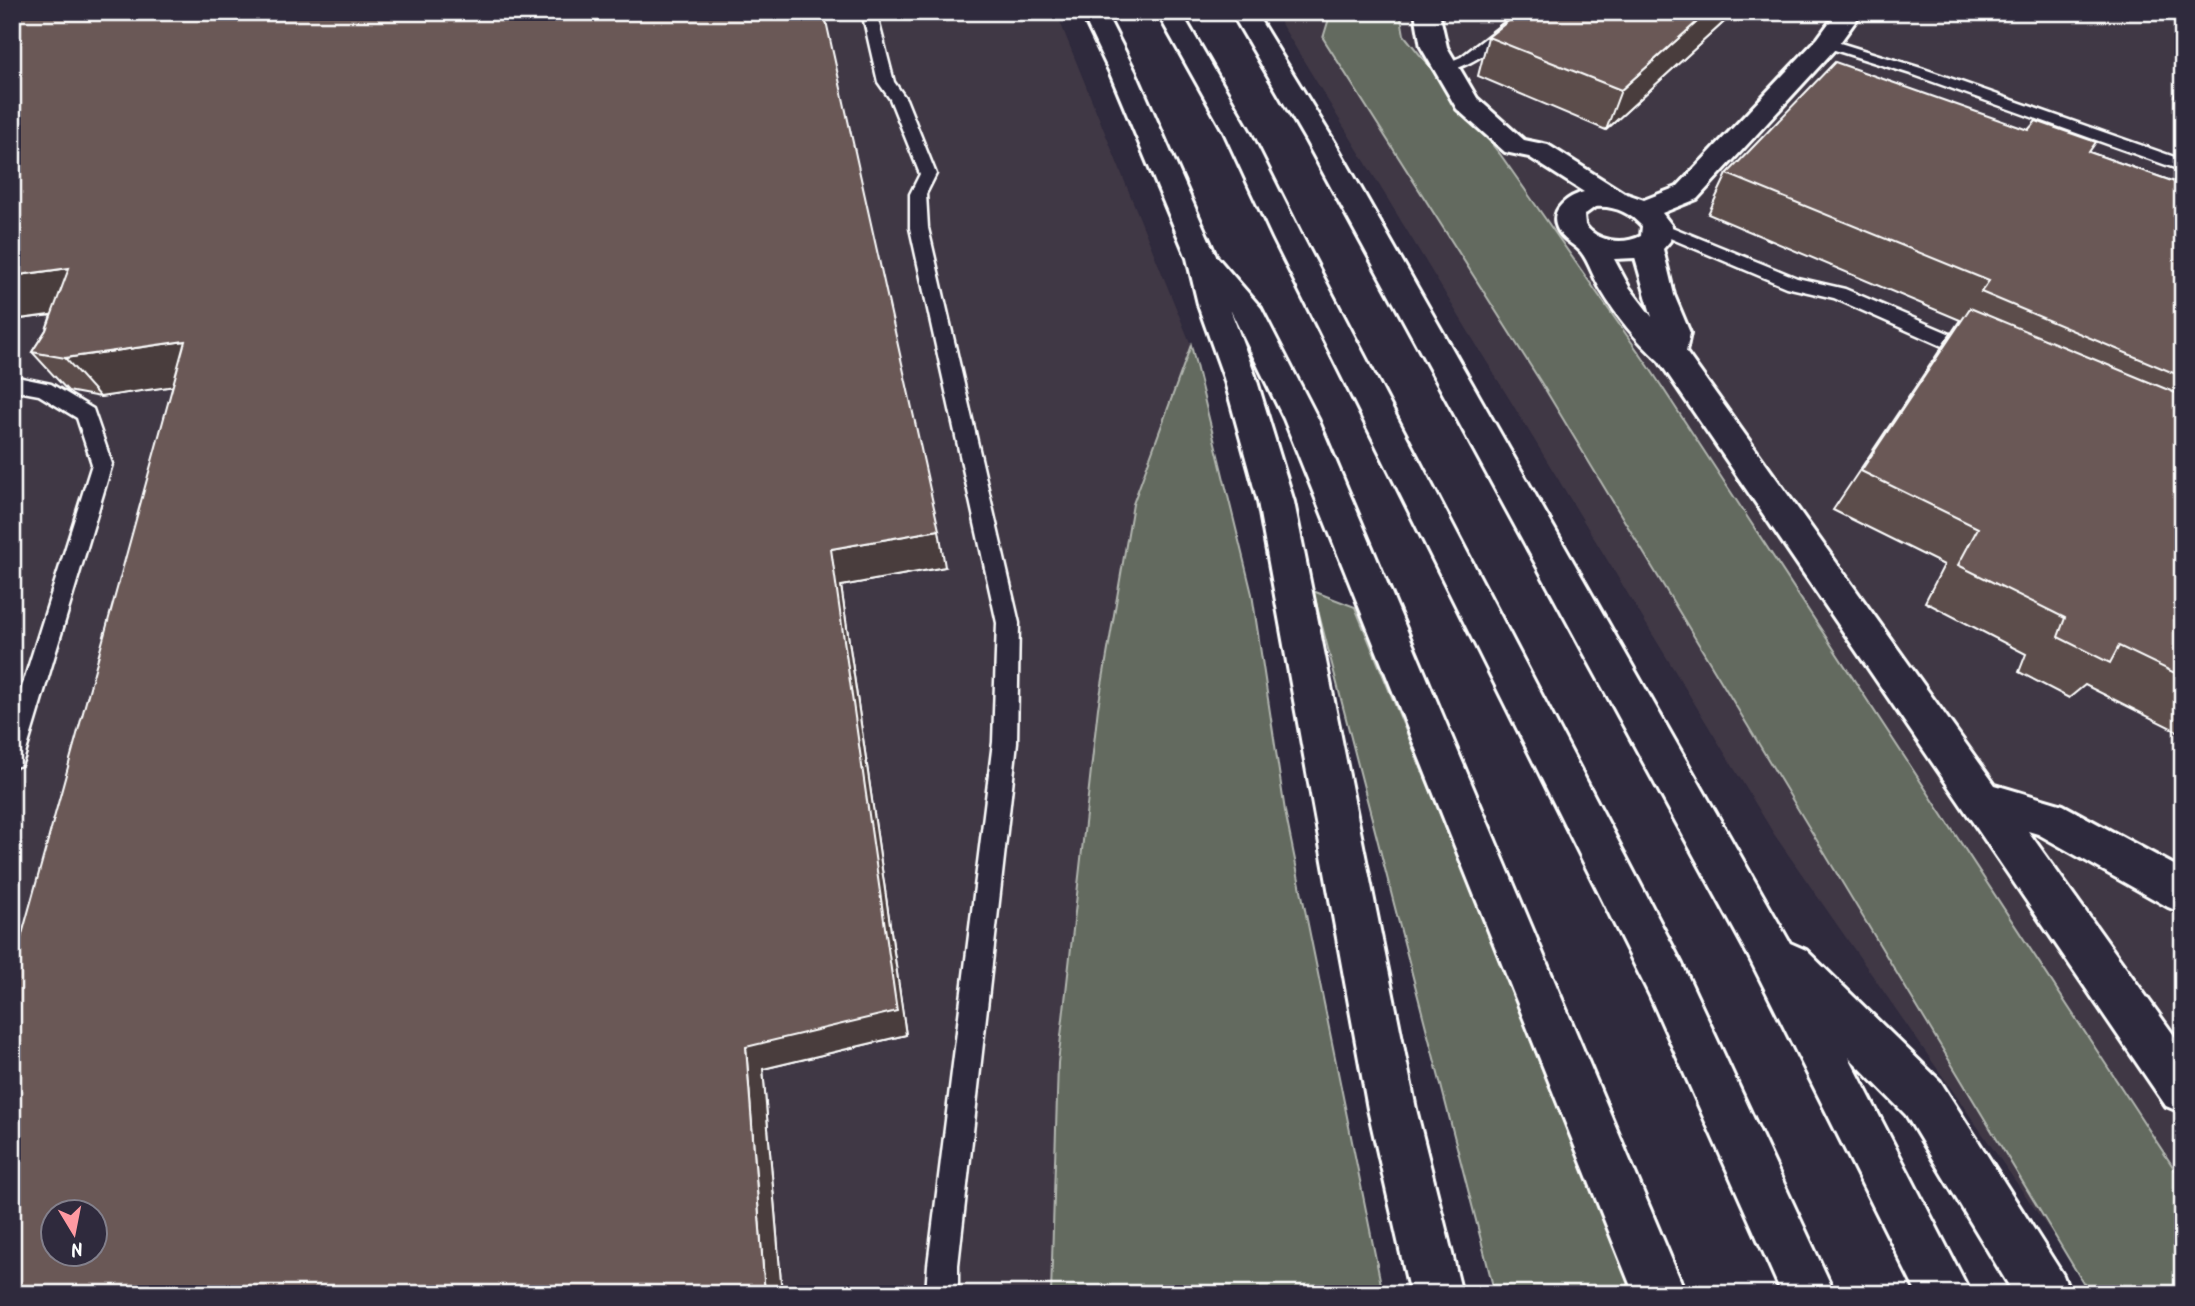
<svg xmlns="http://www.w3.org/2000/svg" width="2195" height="1306" font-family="Kalam,sans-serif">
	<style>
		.built { fill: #413845; fill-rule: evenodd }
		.green { fill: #636b5f; stroke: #b1b5af; stroke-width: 2 }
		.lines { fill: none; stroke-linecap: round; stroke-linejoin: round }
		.service-casing { stroke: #fff; stroke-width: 5 }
		.minor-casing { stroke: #fff; stroke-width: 6 }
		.motorway-casing { stroke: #fff; stroke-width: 6 }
		.service { fill: #2f2a3d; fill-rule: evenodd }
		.minor { fill: #2f2a3d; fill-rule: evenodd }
		.motorway { fill: #2f2a3d; fill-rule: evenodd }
		.wall { fill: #5b4d4b; stroke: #fff; stroke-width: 2 }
		.shaded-wall { fill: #4a3e3d; stroke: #fff; stroke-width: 2 }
		.building { fill: #6a5957; stroke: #fff; stroke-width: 2; fill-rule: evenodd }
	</style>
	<rect width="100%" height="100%" fill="#2f2a3d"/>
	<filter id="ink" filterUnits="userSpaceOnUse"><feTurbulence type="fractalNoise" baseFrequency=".0143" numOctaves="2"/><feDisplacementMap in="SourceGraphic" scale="14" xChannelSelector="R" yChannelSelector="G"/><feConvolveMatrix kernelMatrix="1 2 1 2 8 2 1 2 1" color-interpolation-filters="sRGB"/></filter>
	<g filter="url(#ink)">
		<path class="built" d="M12 12H1056L1191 345 1133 504 1098 708 1058 1063 1051 1294H12ZM52 1212H94V1254H52Z
			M1274 12H2183V1294H2094L1774 834Z"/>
		<path class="green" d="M1331 12H1400L1404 35 1500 154 1649 367 2183 1182V1294H2090L1542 384 1323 38Z
			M1191 345 1252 594 1285 811 1383 1294H1051L1058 1063 1098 708 1133 504Z
			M1313 591 1355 607 1637 1294H1495Z"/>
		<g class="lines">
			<defs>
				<path id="service" d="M862 12H876L894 82 906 99 936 174 926 194 928 228 1019 623 1017 742 958 1265V1294H926L928 1265 993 742 997 623 910 228V194L920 174 890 99 878 82Z
					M1519 12H1535C1519 30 1464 76 1440 70L1437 67 1461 57Z
					M1827 39 1924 69 2183 160V171L1914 75 1822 46 1820 43Z
					M1657 221 1797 278 1845 289 1981 347 1983 352 1981 357H1967L1834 298 1786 287 1651 230 1648 226 1651 222Z
					M12 376 51 384 93 409 112 464 24 758 21 765 12 768V719L92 464 77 418 39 395 12 390Z"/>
				<path id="minor" d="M1415 12H1439L1447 47 1477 98 1524 140 1548 145 1624 193 1644 200 1677 187 1818 38 1837 12H1862L1836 48 1697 199 1662 213 1672 226 1670 241 1663 249 1674 295 1690 333 1686 352 1995 785 2063 805 2183 870V913L2168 907 2038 834 2028 831 2183 1048V1113L2166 1106 1659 361C1636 340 1617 317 1601 290 1594 279 1589 262 1581 252 1573 243 1560 239 1556 225 1551 208 1569 196 1584 192L1529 157 1505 152 1457 109 1421 47ZM1595 207C1614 205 1630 213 1642 226L1641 236C1623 245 1597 242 1585 225L1584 215ZM1635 258 1652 317 1629 287 1614 259Z"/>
				<path id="motorway" d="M1081 12H1105L1136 73 1216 256 1261 308 1318 419 1686 1294H1634L1284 419 1230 309 1256 378 1294 502 1416 1109 1462 1294H1410L1368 1109 1258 502 1224 378 1199 308 1187 258 1110 73Z
					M1157 12H1181L1250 132 1303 238 1682 964 1835 1294H1782L1650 996 1273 238 1224 132Z
					M1231 12H1255L1334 141 1790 943 1806 950 1940 1081 2063 1275 2070 1294H2014L1906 1115 1849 1057 1971 1294H1917L1747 953 1306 141Z"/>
			</defs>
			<use href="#service" class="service-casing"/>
			<use href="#minor" class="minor-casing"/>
			<use href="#motorway" class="motorway-casing"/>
			<use href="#service" class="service"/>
			<use href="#minor" class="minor"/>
			<use href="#motorway" class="motorway"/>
		</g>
		<path class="wall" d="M12 12 945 567 841 586 906 1035 763 1069 782 1294H12L173 386 100 397 68 391 32 352 46 330 51 315 12 320Z
			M1735 12 1606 130 1478 76 1488 37Z
			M2183 82V100L2174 96Z
			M2089 152 2183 185V734L2085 685 2069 698 2019 672 2026 654 1925 602 1944 565 1833 510 1960 320 1708 214 1727 174Z"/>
		<path class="shaded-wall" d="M1708 12H1735L1606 130 1621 90Z
			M69 268 102 308 12 320V276Z
			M185 341 216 380 100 397 65 358Z
			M939 530 945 567 841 586 906 1035 763 1069 782 1294H765L746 1047 831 549Z"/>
		<path class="building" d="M12 12H824L939 530 831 549 897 1011 746 1047 765 1294H12V971L185 341 65 358 32 352 46 330 69 268 12 276ZM52 1212H94V1254H52Z
			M1520 12H1708L1621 90 1488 37Z
			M1835 62 2028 130 2036 121 2096 142 2089 152 2183 185V377L1981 292 1989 281 1727 174Z
			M1970 308 2183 396V677L2119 646 2110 663 2058 637 2065 618 1958 565 1978 528 1861 471Z"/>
	</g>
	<rect width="2195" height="1306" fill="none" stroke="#2f2a3d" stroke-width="42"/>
	<rect x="21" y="21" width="2153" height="1264" fill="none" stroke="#fff" stroke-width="2.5" filter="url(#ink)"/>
	<g transform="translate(74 1233) rotate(170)"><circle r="33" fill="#2f2a3d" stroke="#827f8b" stroke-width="2"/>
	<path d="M0-5L12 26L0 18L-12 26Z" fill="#ff9aa2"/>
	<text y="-10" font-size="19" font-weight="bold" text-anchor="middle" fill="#ffffff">N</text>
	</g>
</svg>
